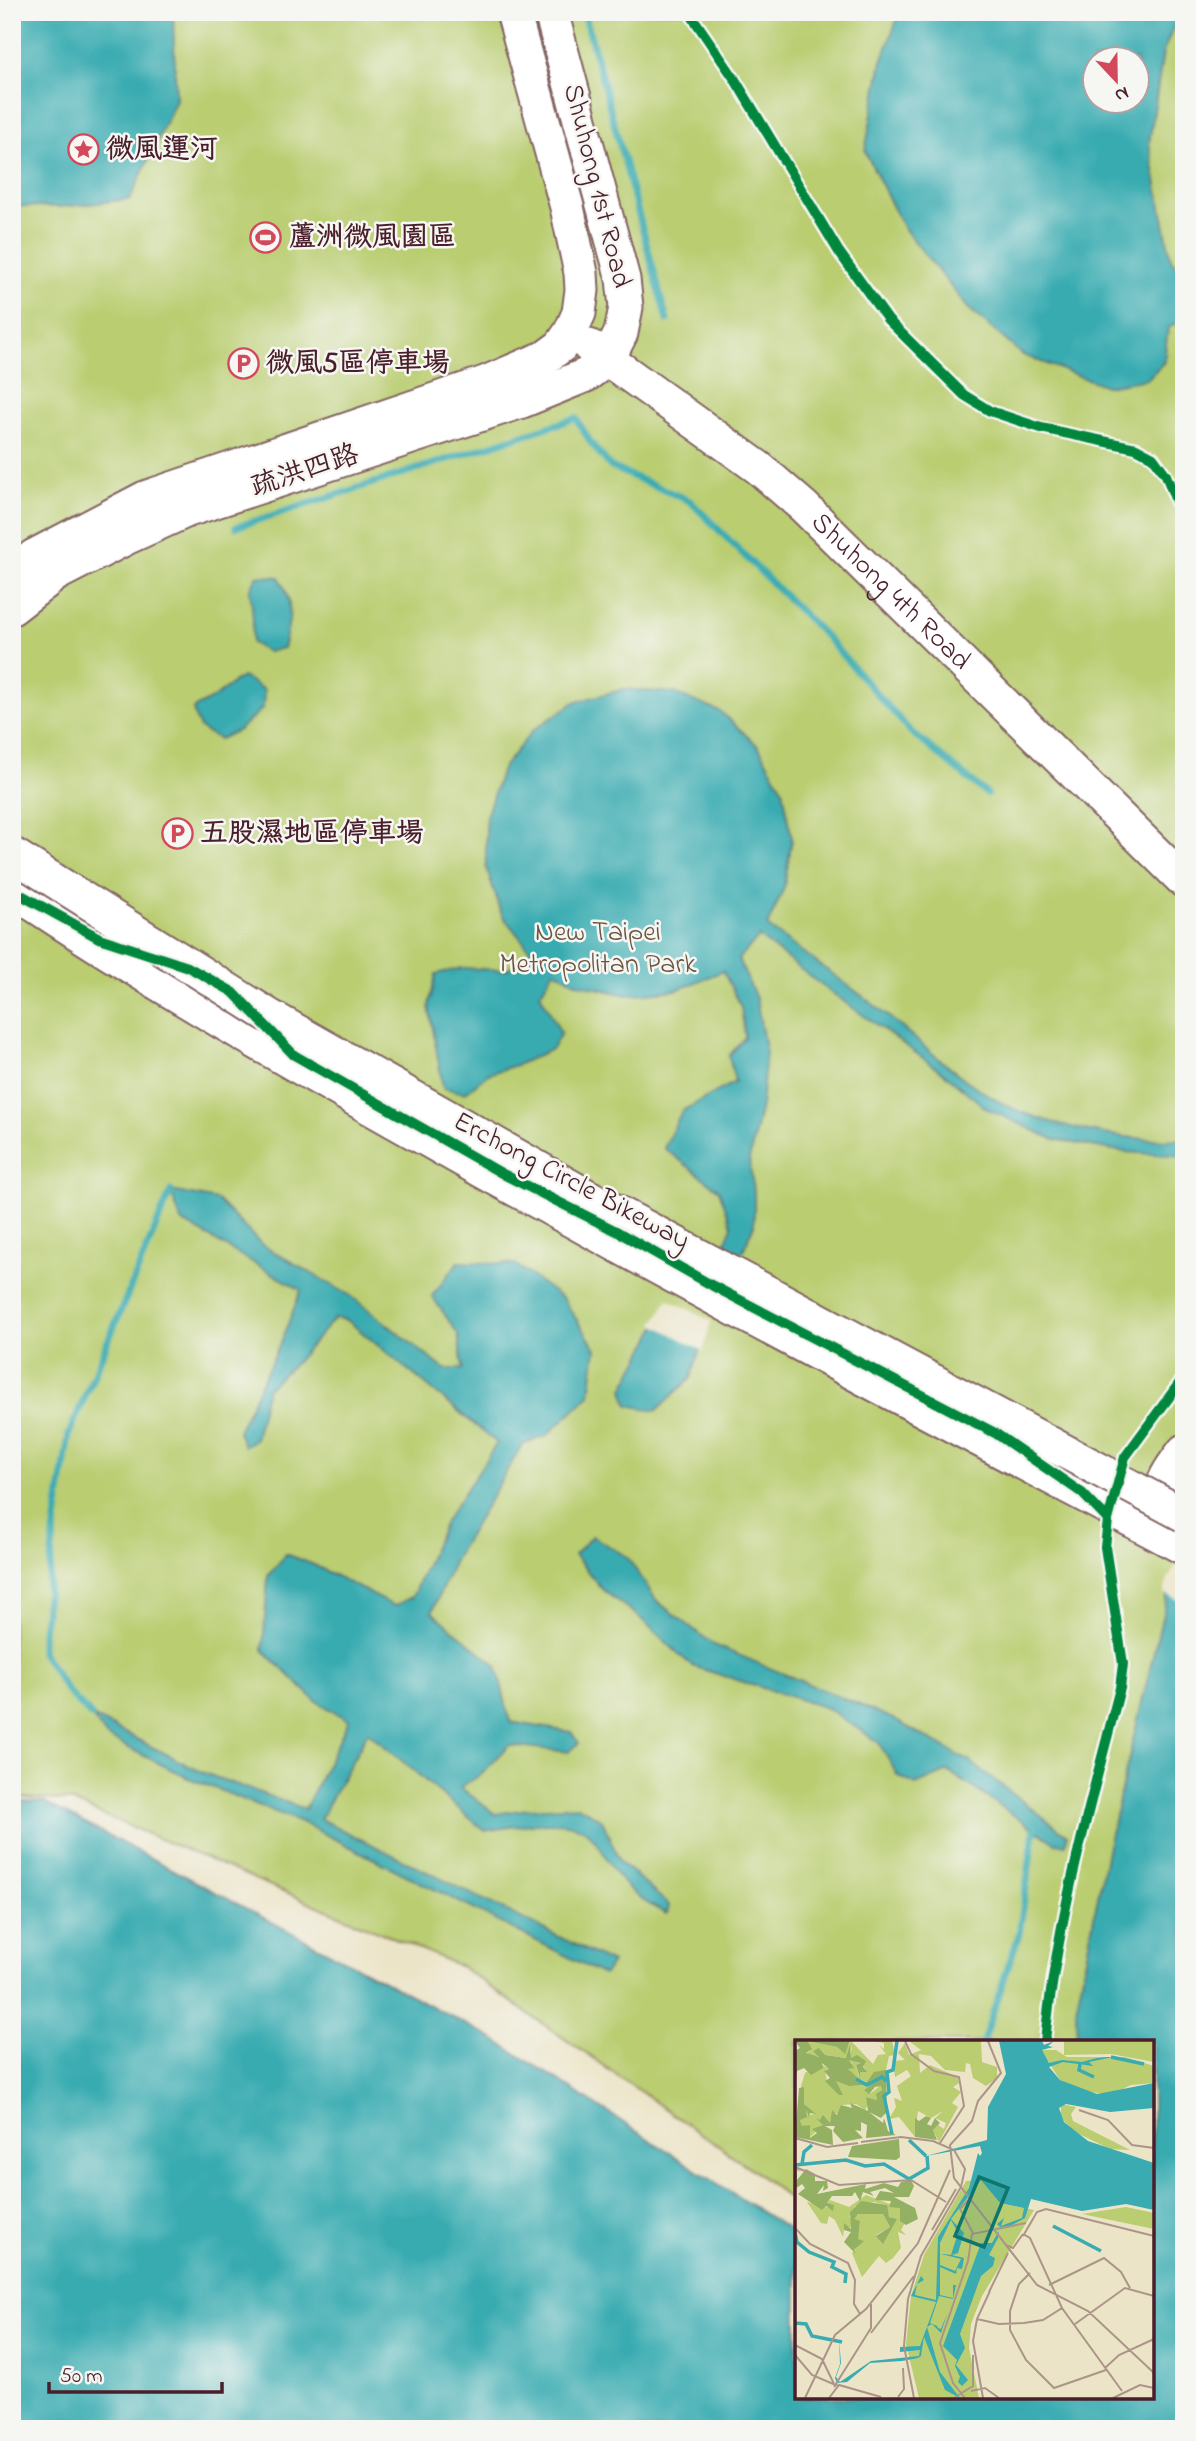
<svg xmlns="http://www.w3.org/2000/svg" width="1196" height="2441" font-family="'Indie Flower','LXGW WenKai TC',sans-serif">
	<style>
		.green { fill: #bacd71; stroke: #82764e; stroke-width: 2; fill-rule: evenodd }
		.water { fill: #39abb1; stroke: #42656e; stroke-width: 2; fill-rule: evenodd }
		.pier { fill: #ece4c7 }
		.lines { fill: none; stroke-linecap: round; stroke-linejoin: round }
		.stream { stroke: #39abb1; stroke-width: 7 }
		.secondary-casing { stroke: #836462; stroke-width: 37 }
		.secondary { stroke: #fff; stroke-width: 33 }
		.secondary-bridge-casing { stroke: #836462; stroke-width: 37; stroke-linecap: butt }
		.secondary-bridge { stroke: #fff; stroke-width: 33 }
		.cycleway-casing { stroke: #f6f6f2; stroke-width: 15 }
		.cycleway { stroke: #00873e; stroke-width: 10 }
		.labels { text-anchor: middle; dominant-baseline: central; stroke-width: 5; stroke-linejoin: round; paint-order: stroke }
		.poi-label { font-size: 28px; font-weight: bold; fill: #4a1f2b; stroke: #f6f6f2; text-anchor: start }
		.street-label { font-size: 28px; fill: #4a1f2b; stroke: #f6f6f2 }
		.park-label { font-size: 28px; fill: #6c5340; stroke: #f6f6f2 }
		.inset-river { fill: none; stroke: #39abb1; stroke-width: 3.5 }
		.inset-road { fill: none; stroke: #ab9589; stroke-width: 2 }
		.view { fill: #0f766e; fill-opacity: 0.15; stroke: #0f766e; stroke-width: 3.5 }
		.inset-edge { fill: none; stroke: #4a1f2b; stroke-width: 3.5 }
	</style>
	<rect width="100%" height="100%" fill="#f6f6f2"/>
	<filter id="ink" filterUnits="userSpaceOnUse"><feTurbulence type="fractalNoise" baseFrequency=".0143" numOctaves="2"/><feDisplacementMap in="SourceGraphic" scale="14" xChannelSelector="R" yChannelSelector="G"/><feConvolveMatrix kernelMatrix="1 2 1 2 8 2 1 2 1" color-interpolation-filters="sRGB"/></filter>
	<filter id="wash" filterUnits="userSpaceOnUse"><feTurbulence type="fractalNoise" baseFrequency=".00686" numOctaves="4" result="noise"/><feDisplacementMap in="SourceGraphic" scale="28" xChannelSelector="R" yChannelSelector="G"/><feGaussianBlur stdDeviation="1.57" result="paint"/><feColorMatrix in="noise" values="0 0 0 0 0 0 0 0 0 0 0 0 0 0 0 0 0 1.4 0 .05"/><feComposite in="paint" operator="in"/></filter>
	<g filter="url(#wash)">
		<rect width="100%" height="100%" fill="#ece4c7"/>
		<path class="green" d="M12 12H1184V2218L1152 2042H797V2205L750 2168 460 1966 70 1801 12 1797ZM1094 60H1136V102H1094Z"/>
		<path class="water" d="M12 12H173L176 100 130 199 61 207 12 206Z
			M900 12H1180L1163 52 1149 143 1171 260 1184 273V319L1168 328 1164 362 1147 379 1106 386 1023 355 968 308 903 227 865 151 882 61ZM1094 60H1136V102H1094Z
			M257 576 279 577C295 603 290 620 283 648L268 652 252 643 253 618 250 590Z
			M243 677 264 690 263 708 239 730 220 739C202 731 197 729 193 709L214 698 235 681Z
			M624 689 674 693 721 712 758 746 783 790 792 839 784 888 767 926C805 955 845 982 883 1012 918 1040 950 1071 988 1095 1034 1125 1129 1143 1184 1139V1156L1124 1152 1053 1139 987 1109 945 1074 817 982 759 937 738 959 756 998 766 1053 761 1106 749 1160 754 1192V1225L742 1253 724 1246 732 1226 719 1190 664 1148 682 1111 735 1082 729 1056 745 1037 741 1007 723 971 677 990 626 995 577 983 554 970 540 994 561 1033 552 1049 519 1064 488 1074 465 1093 443 1088 429 1006 436 974 462 968 505 970 534 955 502 915 486 867V817L502 769 533 730 575 702Z
			M171 1191 217 1200 262 1245 351 1296 444 1369H463L458 1334 432 1296 458 1262 515 1264 563 1299 596 1349 590 1395 546 1436 522 1445 455 1558 432 1612 497 1666 510 1722 571 1732 579 1743 569 1752 509 1745 482 1774 460 1787 495 1814 528 1809 578 1806 602 1820 620 1862 669 1905 667 1914C646 1903 631 1895 617 1875 606 1860 598 1837 581 1828 558 1817 509 1827 485 1831L368 1732 320 1819 612 1963 604 1975 301 1822 186 1777 107 1737 91 1716 201 1772 305 1809 349 1720 316 1701 263 1650 268 1576 286 1554 314 1565 394 1606 412 1597 445 1522 497 1443 347 1320 335 1318 295 1363 267 1388 255 1439 244 1446 238 1431 281 1342 301 1290 181 1221Z
			M670 1302 708 1323 691 1378 656 1411 628 1405 623 1389Z
			M592 1536 627 1557 657 1601 714 1645 891 1718 969 1761 1067 1835 1066 1844 1055 1843 948 1771 916 1785 898 1776 879 1743 827 1708 692 1666 639 1617 603 1590 574 1555Z
			M1184 1557V2429H12V1801L44 1802 494 2039 797 2235V2397H1152V2042H1077L1076 2010 1107 1850 1171 1580Z"/>
		<path class="pier" d="M668 1299 711 1321 703 1351 654 1324Z
			M1184 1553V1603L1164 1593 1168 1579Z"/>
		<g class="lines">
			<path class="stream" d="M584 12 667 320
				M236 527 576 418 591 443 611 467 690 501 826 637 911 732 987 794
				M91 1716 68 1692 41 1651 54 1534 69 1434 171 1191
				M983 2042 1019 1934 1035 1827"/>
		</g>
	</g>
	<g filter="url(#ink)">
		<g class="lines">
			<defs>
				<g id="secondary">
					<path id="s1" d="M589 346 759 468 804 507 1184 881"/>
					<path d="M12 574 34 556 145 498 485 383 546 357 561 346 570 333 579 313 582 290 581 273 567 207 513 12"/>
					<path d="M12 608 56 574 126 538 188 510 522 401 586 375 608 359 621 333 626 307 623 279 551 12"/>
					<path d="M12 890C151 983 295 1066 440 1147 686 1286 935 1416 1184 1548"/>
					<path d="M1173 1523C1146 1499 1168 1473 1184 1451"/>
				</g>
			</defs>
			<use href="#secondary" class="secondary-casing"/>
			<use href="#secondary" class="secondary"/>
			<defs>
				<path id="secondary-bridge" d="M12 854 268 1015 589 1197 1184 1515"/>
			</defs>
			<use href="#secondary-bridge" class="secondary-bridge-casing"/>
			<use href="#secondary-bridge" class="secondary-bridge"/>
			<defs>
				<path id="cycleway" d="M689 12 734 78 839 252 888 320 964 395 990 411 1041 428 1136 448 1153 457 1166 475 1184 522
					M12 890 99 938 188 967 233 992 294 1055 503 1174 618 1232 713 1286 995 1433 1082 1493 1108 1520
					M1045 2042C1056 1922 1090 1805 1120 1688L1123 1664 1105 1547 1108 1520 1125 1457 1184 1377"/>
			</defs>
			<use href="#cycleway" class="cycleway-casing"/>
			<use href="#cycleway" class="cycleway"/>
		</g>
	</g>
	<defs>
		<symbol id="sight-ring" viewBox="-11 -11 22 22"><circle r="9.5" fill="#f6f6f2" stroke="#d1495b" stroke-width="1.5"/><path d="M0-6L1.8-2.2L6-1.7L2.9 1.2L3.7 5.4L0 3.3L-3.7 5.4L-2.9 1.2L-6-1.7L-1.8-2.2Z" fill="#d1495b"/></symbol>
		<symbol id="stadium-ring" viewBox="-11 -11 22 22"><circle r="9.5" fill="#f6f6f2" stroke="#d1495b" stroke-width="1.5"/><path d="M0-5a6.5 5 0 1 0 0 10a6.5 5 0 1 0 0-10ZM-3.5-1.8h7v3.6h-7Z" fill="#d1495b"/></symbol>
		<symbol id="parking-ring" viewBox="-11 -11 22 22"><circle r="9.5" fill="#f6f6f2" stroke="#d1495b" stroke-width="1.5"/><path d="M-3.5-5.5H1a3.5 3.5 0 0 1 0 7H-1V5.5H-3.5ZM-1-3.4V-.6H.8a1.4 1.4 0 0 0 0-2.8Z" fill="#d1495b"/></symbol>
	</defs>
	<g fill-rule="evenodd">
		<use href="#sight-ring" x="66" y="132" width="35" height="35"/>
		<use href="#stadium-ring" x="248" y="220" width="35" height="35"/>
		<use href="#parking-ring" x="226" y="346" width="35" height="35"/>
		<use href="#parking-ring" x="160" y="816" width="35" height="35"/>
	</g>
	<g class="labels">
		<g class="poi-label">
			<text x="106" y="150">微風運河</text>
			<text x="288" y="238">蘆洲微風園區</text>
			<text x="266" y="364">微風5區停車場</text>
			<text x="200" y="834">五股濕地區停車場</text>
		</g>
		<g class="street-label">
			<text transform="translate(596 186) rotate(76)">Shuhong 1st Road</text>
			<text transform="translate(305 472) rotate(-18)">疏洪四路</text>
			<text stroke="none"><textPath href="#s1" startOffset="390">Shuhong 4th Road</textPath></text>
			<text transform="translate(571 1182) rotate(28)">Erchong Circle Bikeway</text>
		</g>
		<g class="park-label">
			<text x="598" y="933">New Taipei<tspan x="598" dy="32">Metropolitan Park</tspan></text>
		</g>
	</g>
	<g transform="translate(795 2040)">
		<rect width="359" height="359" fill="#ece4c7"/>
		<path d="M14 1 42 7 49 13 56 1 78 24 83 15 91 14 84 5 89 9V3L79 1H97L100 15 94 16 91 30 72 42 60 38 53 29 57 24 54 20H59L67 24 61 25 64 37 65 32H71L65 17 55 18 57 6 52 18 30 15 25 9 18 11 26 15 21 17 11 14 16 10ZM114 1H186L187 22 202 27V38L191 46 178 38 175 24 171 23 170 32 150 30 136 16 124 14 125 33 135 25 163 37 164 43 158 47 166 52 157 63 163 67 144 102 138 90 143 85 149 89 151 83 140 78 148 71 136 78 123 71 120 97 104 77 94 79 101 67 99 58 107 61 102 46 116 36 112 30 100 37 98 21 110 20 103 13 110 3 114 15 126 10ZM269 1H359V22L316 14 269 15ZM246 10H261L272 17H330L359 26V43L336 45 315 55 289 51 265 40ZM26 24 34 29 30 30 32 42 42 51 40 41 77 44 69 50 76 53 86 45 87 49 82 60 71 57 74 63 70 70 61 64 46 65 44 74 37 72 35 83 25 80 28 85 14 98 15 85 7 87 5 80 10 70 13 75 20 74 9 64 6 46 10 33ZM266 64 281 67 276 74 278 81 335 110 315 109 280 92 266 78ZM187 140 205 163 239 170 187 256 176 284 174 308 184 358H124L111 304 116 256 129 215 171 141ZM71 155 105 168V181H111L106 190 111 195 103 192 106 208 98 218 91 223 84 216 67 237 57 213 68 201 62 199 65 183 49 190 48 197 40 180 34 176 32 184 26 183 12 162 38 169 32 163 35 160 54 167ZM79 162 91 165 94 177 101 179 87 201 81 195 95 187 88 174 69 172 54 178 60 166ZM331 167 359 173V189L287 174Z" fill="#bacd71" fill-rule="evenodd"/>
		<path d="M0 1H55L50 14 42 7 13 1 17 9 11 13 24 17 18 11 24 8 30 15 51 18 55 5 56 18 62 15 71 21 68 27 72 32H65V38L61 25 66 23 54 20 59 28 53 29 66 41 72 42 79 32 91 30 92 72 86 78 74 72 88 83 89 78 93 91 101 95 71 98 72 85 66 82V91L60 90 68 98 48 102 38 91 40 86H30L37 90 38 105 0 97 4 48 9 47V64L21 74 15 73 13 79 14 77 11 70 12 77 5 80 7 86 15 85V98L22 93 17 89 28 85 21 78 25 80 28 75 35 83 37 70 42 75 46 65 57 68 55 63 73 71 71 57 82 60 81 54 87 50 86 46 80 47 74 54 69 50 77 44 54 46 41 41 48 55H44L30 41 35 38 29 31 34 29 27 23 28 28 16 35 9 28 2 31 0 41V11L5 8ZM131 76 136 78 132 84 136 86 140 78 145 83 138 90 142 100 120 97V78L124 81ZM104 99 105 117 101 120 53 117 57 106ZM0 127 6 132 2 130V140L11 129 20 134V141H32L33 148 28 151 29 145 22 154 71 144 70 149 89 143 103 147 106 142 116 140 119 146 114 157H99L120 168 123 179 111 185 105 181V168L94 167 96 161 80 160 85 151 99 153 90 148 75 152 79 156 68 152 65 161 60 152 57 156H37L32 163 39 165 38 171 31 166 27 170 3 154 10 148 7 144 0 149ZM66 161 92 165 94 177 102 179 88 204 81 196 95 187 88 174H63L59 179 65 181 63 199 69 201 59 210 61 214 49 202 56 192 49 190V183L56 189 55 172Z" fill="#93b063"/>
		<path d="M204 1H247L249 5 259 1 253 6 258 7 247 10 254 23 267 20 287 22 302 18 313 17H318L294 22 298 26 268 22 254 27 265 40 302 54 359 43V68L315 72 271 64 264 68 269 82 293 101 359 123V170L331 164 287 171 236 159 230 178 215 186 205 187 202 184 209 178 206 186 227 178 229 168 205 163 186 140 156 179 169 193 163 213 157 215 169 218 167 229 162 228 161 234 145 227V255L158 258V245H161L158 259 144 256 135 283 142 286 143 288 146 289 152 274 146 293 137 284 132 287 145 332 165 358 150 350 129 297 126 316 123 318 107 321 75 323 52 342 42 343 40 338 45 324 44 299 46 323 41 337 45 342 76 321 124 316 125 310 105 312V307L125 306 141 262 116 256 126 236 129 240 122 244 120 255 141 260 143 197 174 148 183 113 185 116 187 113 185 106 131 116 192 100 193 67 211 34ZM156 180 163 193 156 215 149 214H146L166 219 160 231 145 225V203ZM204 191 203 198 194 215 200 218 198 226 186 236 165 294 170 308 161 325 173 340 167 346 163 342 165 337 160 326 162 320 148 306 186 203H197Z" fill="#39abb1" fill-rule="evenodd"/>
		<path class="inset-river" d="M225 1 235 69 250 98 277 115 359 147M316 17 349 24M285 24 284 30 299 37M61 39 72 45 87 37 91 41M97 94 89 56 94 52 92 32 98 30 102 1M114 100 131 116M7 124 9 112 17 105M0 125 51 120 70 126 89 124 114 139 133 128 132 116M258 186 306 211M0 193 2 202 14 212 39 222 37 227 51 234 50 243M0 283 11 284 17 296 47 302"/>
		<path class="inset-road" d="M110 1 116 14 139 31 164 37 169 66 145 103M193 1 206 33 183 61 177 81 155 105 159 138 242 245 293 271 359 333M284 70 313 80 337 105 359 108M0 98 32 107 63 103M66 102 106 97 138 101 159 110 170 129 166 147 126 216 113 259 109 306 119 358M0 127 44 145 116 140 151 162M175 158 165 169 178 193M0 188 15 204 53 223 60 240 59 264 65 274M137 190 161 149M228 194 235 198 267 268 327 351M228 196 242 172 251 169 359 196M211 205 218 208 228 194M235 233 224 244 215 271V290L231 320 259 348 311 330M254 245 309 218 326 232 335 248M194 252 213 213M182 279 204 284 229 283 248 280 267 268M280 284 330 248 359 256M76 293 119 236M0 305 27 319 39 344M0 315 17 335 43 346M310 328 324 315 359 299M39 347 76 288V264M176 351 190 348 204 358M103 357 109 349 108 328M160 357 178 346V315M10 358 40 295 71 269 123 203 155 130M34 358 44 345 86 357M170 358 158 343 145 303 173 221 177 194 231 183M188 358 178 301 182 279 195 251M318 358 345 345 359 348"/>
		<path class="view" d="M184 137 213 148 189 207 160 196Z"/>
		<rect width="359" height="359" class="inset-edge"/>
	</g>
	<rect width="1196" height="2441" fill="none" stroke="#f6f6f2" stroke-width="42"/>
	<g transform="translate(1116 80) rotate(158)"><circle r="33" fill="#f6f6f2" stroke="#b1a0a2" stroke-width="2"/>
	<path d="M0-5L12 26L0 18L-12 26Z" fill="#d1495b"/>
	<text y="-10" font-size="19" font-weight="bold" text-anchor="middle" fill="#4a1f2b">N</text>
	</g>
	<path d="M49 2382v10h173v-10" fill="none" stroke="#4a1f2b" stroke-width="3.5"/>
	<text x="60" y="2382" font-size="21" fill="#4a1f2b" stroke="#f6f6f2" stroke-width="5" paint-order="stroke">50 m</text>
</svg>
